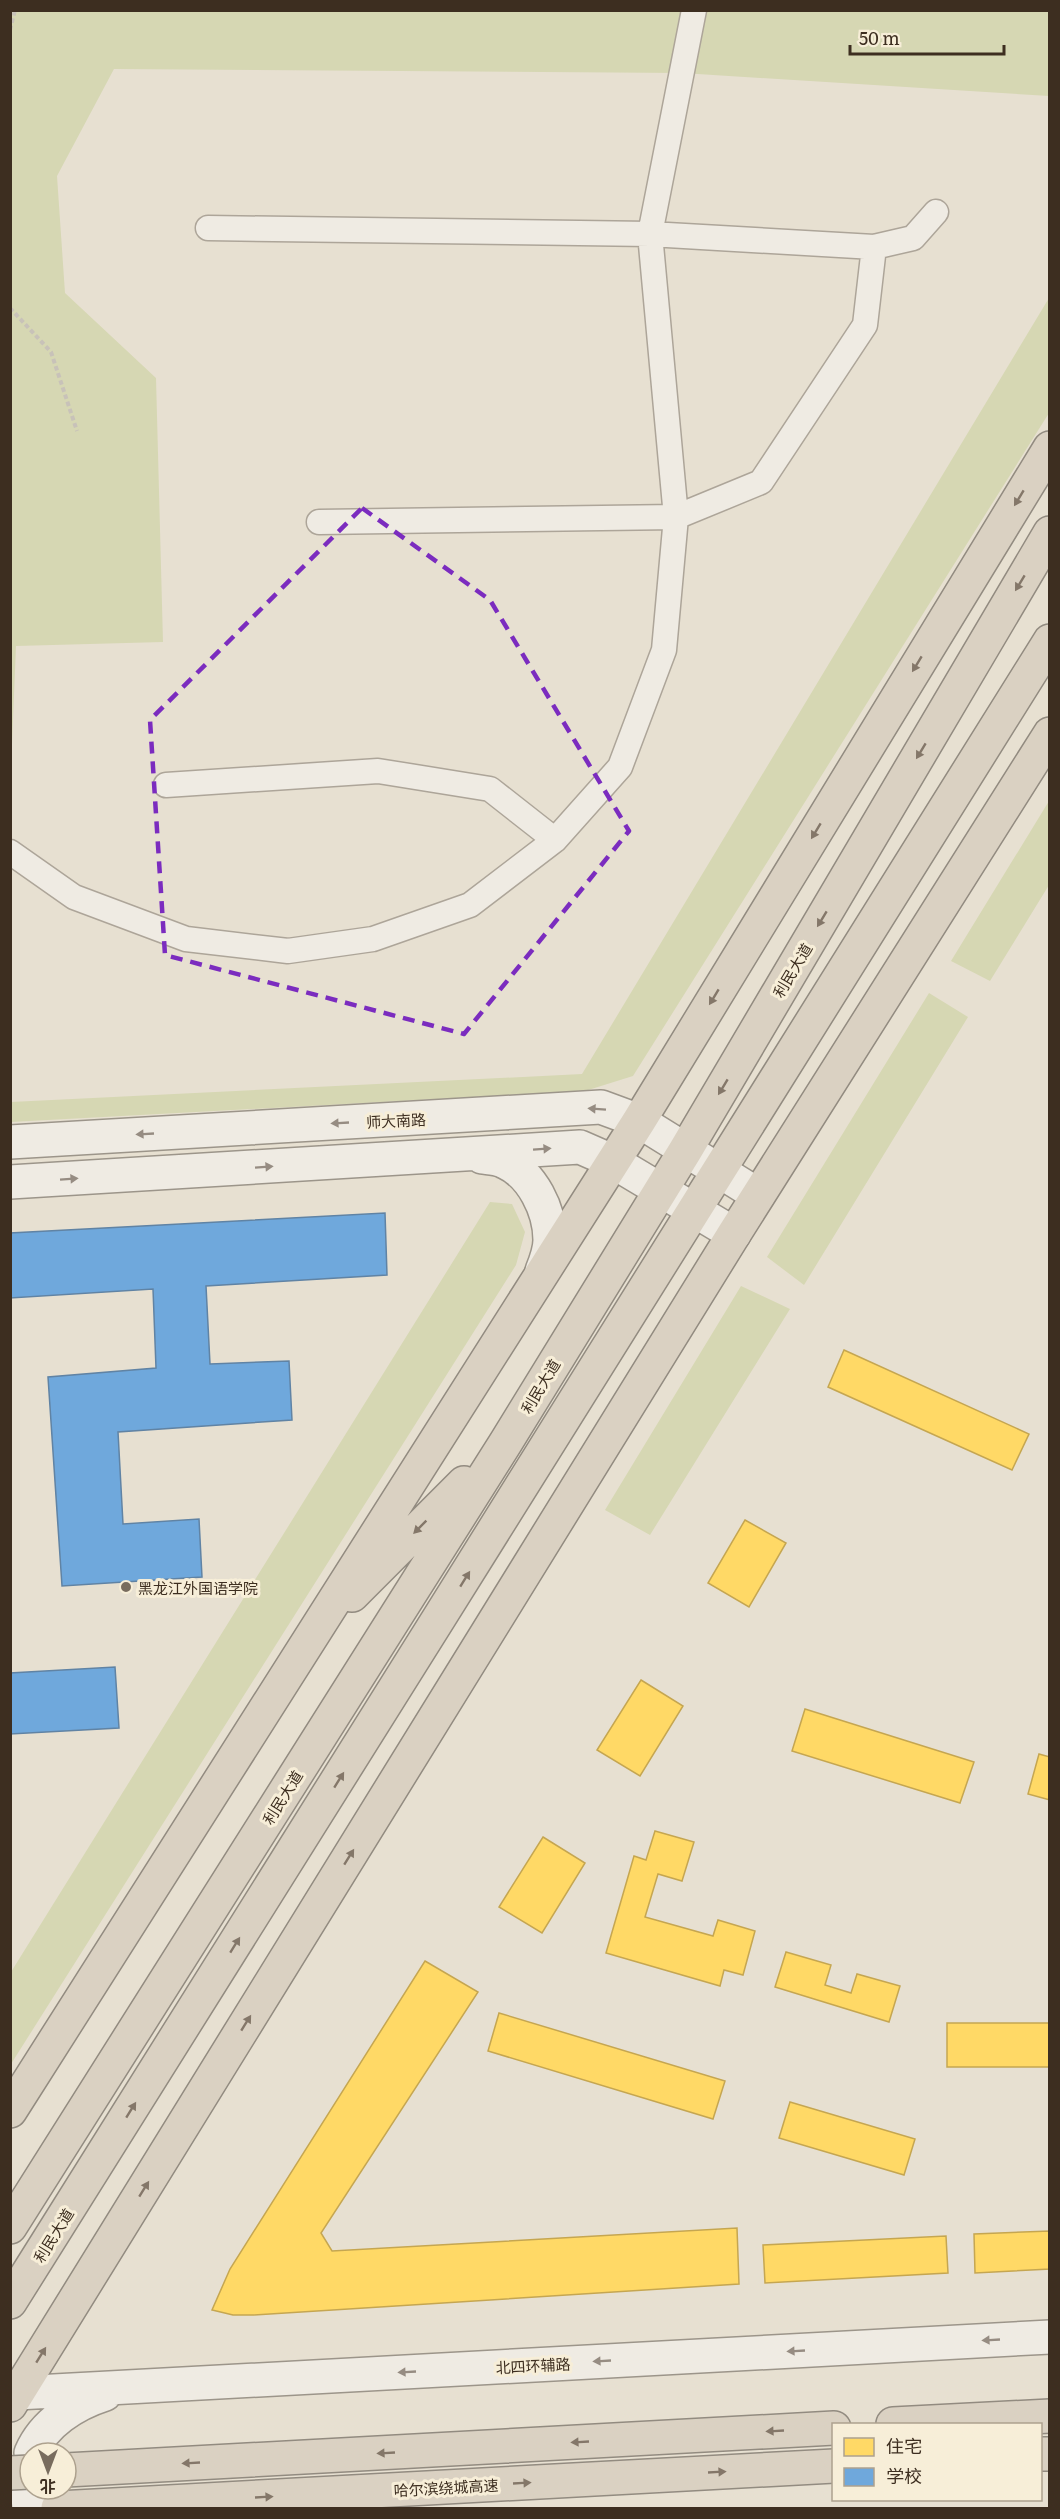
<svg xmlns="http://www.w3.org/2000/svg" width="1060" height="2519" font-family="Literata,'Noto Sans SC',serif">
	<style>
		.green { fill: #d6d7b3 }
		.homes { fill: #ffd966; stroke: #c5a651; stroke-width: 1.5 }
		.schools { fill: #6fa8dc; stroke: #6083a4; stroke-width: 1.5 }
		.lines { fill: none; stroke-linecap: round; stroke-linejoin: round }
		.street-casing { stroke: #ada599; stroke-width: 27 }
		.secondary-casing { stroke: #9c958a; stroke-width: 36 }
		.highway-casing { stroke: #928b80; stroke-width: 36 }
		.path { stroke: #c8c2b9; stroke-width: 4; stroke-dasharray: 4.5 3; stroke-linecap: butt }
		.street { stroke: #efebe3; stroke-width: 24 }
		.secondary { stroke: #efebe3; stroke-width: 33 }
		.highway { stroke: #dad1c2; stroke-width: 33 }
		.highway-bridge-casing { stroke: #928b80; stroke-width: 36; stroke-linecap: butt }
		.highway-bridge { stroke: #dad1c2; stroke-width: 33 }
		.oneway { fill: #847769 }
		.oneway2 { fill: #968c82 }
		.marked { fill: none; stroke: #7b2cbf; stroke-width: 4.5; stroke-dasharray: 12 8; stroke-linejoin: round }
		.poi-dot { fill: #786c5e; stroke: #f7eed8; stroke-width: 2 }
		.labels { text-anchor: middle; dominant-baseline: central; stroke-width: 6; stroke-linejoin: round; paint-order: stroke }
		.street-label { font-size: 15px; fill: #3d2e20; stroke: #f7eed8 }
		.poi-label { font-size: 15px; fill: #3d2e20; stroke: #f7eed8; text-anchor: start }
	</style>
	<rect width="100%" height="100%" fill="#e7e0d1"/>
	<path class="green" d="M11 11H1049V96L682 73 114 69 57 176 65 293 156 378 163 642 16 646 11 769Z
		M1049 298V413L633 1076 585 1091 11 1122V1102L582 1074Z
		M1049 801V885L990 981 951 961Z
		M929 993 968 1017 804 1285 767 1257Z
		M490 1202 512 1204 525 1232 516 1265 11 2064V1972Z
		M741 1286 790 1309 650 1535 605 1510Z"/>
	<path class="homes" d="M844 1350 1029 1434 1012 1470 828 1387Z
		M745 1520 786 1543 749 1607 708 1583Z
		M641 1680 683 1706 640 1776 597 1750Z
		M805 1709 974 1762 960 1803 792 1751Z
		M1039 1754 1050 1757V1800L1028 1794Z
		M655 1831 694 1842 682 1881 658 1874 645 1917 713 1936 718 1920 755 1931 743 1975 724 1970 720 1986 606 1953 634 1856 646 1860Z
		M543 1837 585 1863 542 1933 499 1907Z
		M786 1952 831 1965 825 1985 851 1993 857 1974 900 1986 889 2022 775 1987Z
		M425 1961 478 1992 321 2233 332 2251 737 2228 739 2284 254 2315H233L212 2310 230 2269Z
		M499 2013 725 2081 713 2119 488 2051Z
		M947 2023H1050V2067H947Z
		M790 2102 915 2139 904 2175 779 2138Z
		M1050 2231V2269L975 2273 974 2234Z
		M946 2236 948 2273 765 2283 763 2245Z"/>
	<path class="schools" d="M385 1213 387 1275 206 1286 210 1364 289 1361 292 1420 118 1432 123 1524 199 1519 202 1577 62 1586 48 1377 156 1368 153 1289 10 1298V1233Z
		M115 1667 119 1728 10 1734V1673Z"/>
	<g class="lines">
		<defs>
			<path id="street" d="M208 228 650 234 874 247 865 325 761 482 676 517 319 522
				M874 247 913 238 936 212
				M166 785 378 771 490 789 555 840
				M10 852 74 897 186 939 288 951 373 939 470 905 555 840 620 767 664 650 676 517 650 234 694 10"/>
			<path id="secondary" d="M10 1142 601 1107 639 1121 758 1195
				M482 1157C489 1158 498 1158 505 1162 532 1174 550 1210 550 1240 550 1250 546 1261 542 1271
				M10 1182 580 1147 612 1161 734 1234
				M17 2393 1050 2337
				M31 2453C44 2423 74 2404 105 2394
				M29 2508 27 2486 30 2462"/>
			<path id="highway" d="M352 1595 464 1483
				M10 2111 639 1121 1050 448
				M10 2227 506 1442 685 1151 1050 533
				M10 2302C358 1749 703 1195 1050 641
				M10 2405 734 1234 1050 734
				M893 2424 1050 2416
				M1040 2454H1050
				M66 2470 834 2428
				M58 2508 834 2466"/>
		</defs>
		<use href="#street" class="street-casing"/>
		<use href="#secondary" class="secondary-casing"/>
		<use href="#highway" class="highway-casing"/>
		<path class="path" d="M10 30 15 10
			M10 308 51 352 77 431"/>
		<use href="#street" class="street"/>
		<use href="#secondary" class="secondary"/>
		<use href="#highway" class="highway"/>
		<defs>
			<path id="highway-bridge" d="M10 2473 30 2472"/>
		</defs>
		<use href="#highway-bridge" class="highway-bridge-casing"/>
		<use href="#highway-bridge" class="highway-bridge"/>
	</g>
	<defs><path id="oneway-solid" d="M-6-.8H1V-3.2L6.5 0L1 3.2V.8H-6Z" transform="scale(1.5)"/></defs>
	<g class="oneway">
		<use href="#oneway-solid" transform="translate(1019 498) rotate(121)"/>
		<use href="#oneway-solid" transform="translate(1020 583) rotate(121)"/>
		<use href="#oneway-solid" transform="translate(917 664) rotate(121)"/>
		<use href="#oneway-solid" transform="translate(921 751) rotate(121)"/>
		<use href="#oneway-solid" transform="translate(816 831) rotate(121)"/>
		<use href="#oneway-solid" transform="translate(822 919) rotate(121)"/>
		<use href="#oneway-solid" transform="translate(714 997) rotate(121)"/>
		<use href="#oneway-solid" transform="translate(723 1087) rotate(121)"/>
		<use href="#oneway-solid" transform="translate(420 1527) rotate(135)"/>
		<use href="#oneway-solid" transform="translate(465 1579) rotate(-58)"/>
		<use href="#oneway-solid" transform="translate(339 1780) rotate(-58)"/>
		<use href="#oneway-solid" transform="translate(349 1857) rotate(-58)"/>
		<use href="#oneway-solid" transform="translate(235 1945) rotate(-58)"/>
		<use href="#oneway-solid" transform="translate(246 2023) rotate(-58)"/>
		<use href="#oneway-solid" transform="translate(131 2110) rotate(-58)"/>
		<use href="#oneway-solid" transform="translate(144 2189) rotate(-58)"/>
		<use href="#oneway-solid" transform="translate(41 2355) rotate(-58)"/>
		<use href="#oneway-solid" transform="translate(775 2431) rotate(177)"/>
		<use href="#oneway-solid" transform="translate(580 2442) rotate(177)"/>
		<use href="#oneway-solid" transform="translate(386 2453) rotate(177)"/>
		<use href="#oneway-solid" transform="translate(191 2463) rotate(177)"/>
		<use href="#oneway-solid" transform="translate(717 2472) rotate(-3)"/>
		<use href="#oneway-solid" transform="translate(522 2483) rotate(-3)"/>
		<use href="#oneway-solid" transform="translate(264 2497) rotate(-3)"/>
	</g>
	<g class="oneway2">
		<use href="#oneway-solid" transform="translate(597 1109) rotate(-176)"/>
		<use href="#oneway-solid" transform="translate(340 1123) rotate(177)"/>
		<use href="#oneway-solid" transform="translate(145 1134) rotate(177)"/>
		<use href="#oneway-solid" transform="translate(542 1149) rotate(-4)"/>
		<use href="#oneway-solid" transform="translate(264 1167) rotate(-4)"/>
		<use href="#oneway-solid" transform="translate(69 1179) rotate(-4)"/>
		<use href="#oneway-solid" transform="translate(991 2340) rotate(177)"/>
		<use href="#oneway-solid" transform="translate(796 2351) rotate(177)"/>
		<use href="#oneway-solid" transform="translate(602 2361) rotate(177)"/>
		<use href="#oneway-solid" transform="translate(407 2372) rotate(177)"/>
	</g>
	<path class="marked" d="M362 508 490 600 629 831 464 1034 165 955 150 720Z"/>
	<circle class="poi-dot" cx="126" cy="1587" r="6"/>
	<g class="labels">
		<g class="street-label">
			<text transform="translate(792 970) rotate(-59)">利民大道</text>
			<text transform="translate(396 1120) rotate(-3)">师大南路</text>
			<text transform="translate(540 1386) rotate(-59)">利民大道</text>
			<text transform="translate(282 1797) rotate(-58)">利民大道</text>
			<text transform="translate(53 2235) rotate(-58)">利民大道</text>
			<text transform="translate(533 2365) rotate(-3)">北四环辅路</text>
			<text transform="translate(446 2487) rotate(-3)">哈尔滨绕城高速</text>
		</g>
		<g class="poi-label">
			<text x="138" y="1587">黑龙江外国语学院</text>
		</g>
	</g>
	<rect width="1060" height="2519" fill="none" stroke="#3d2e20" stroke-width="24"/>
	<rect x="832" y="2423" width="210" height="78" fill="#f7eed8" stroke="#ada18e" stroke-width="1.5"/>
	<rect x="844" y="2438" width="30" height="18" fill="#ffd966" stroke="#ada18e" stroke-width="1.5"/>
	<text x="886" y="2453" font-size="18" fill="#3d2e20">住宅</text>
	<rect x="844" y="2468" width="30" height="18" fill="#6fa8dc" stroke="#ada18e" stroke-width="1.5"/>
	<text x="886" y="2483" font-size="18" fill="#3d2e20">学校</text>
	<g transform="translate(48 2471) rotate(180)"><circle r="28" fill="#f7eed8" stroke="#ada18e" stroke-width="1.5"/>
	<path d="M0-4.5L10 22L0 15L-10 22Z" fill="#786c5e"/>
	<text y="-9" font-size="16" font-weight="bold" text-anchor="middle" fill="#3d2e20">北</text>
	</g>
	<path d="M850 45v9h154v-9" fill="none" stroke="#3d2e20" stroke-width="3"/>
	<text x="859" y="45" font-size="18" fill="#3d2e20" stroke="#f7eed8" stroke-width="4.5" paint-order="stroke">50 m</text>
</svg>
